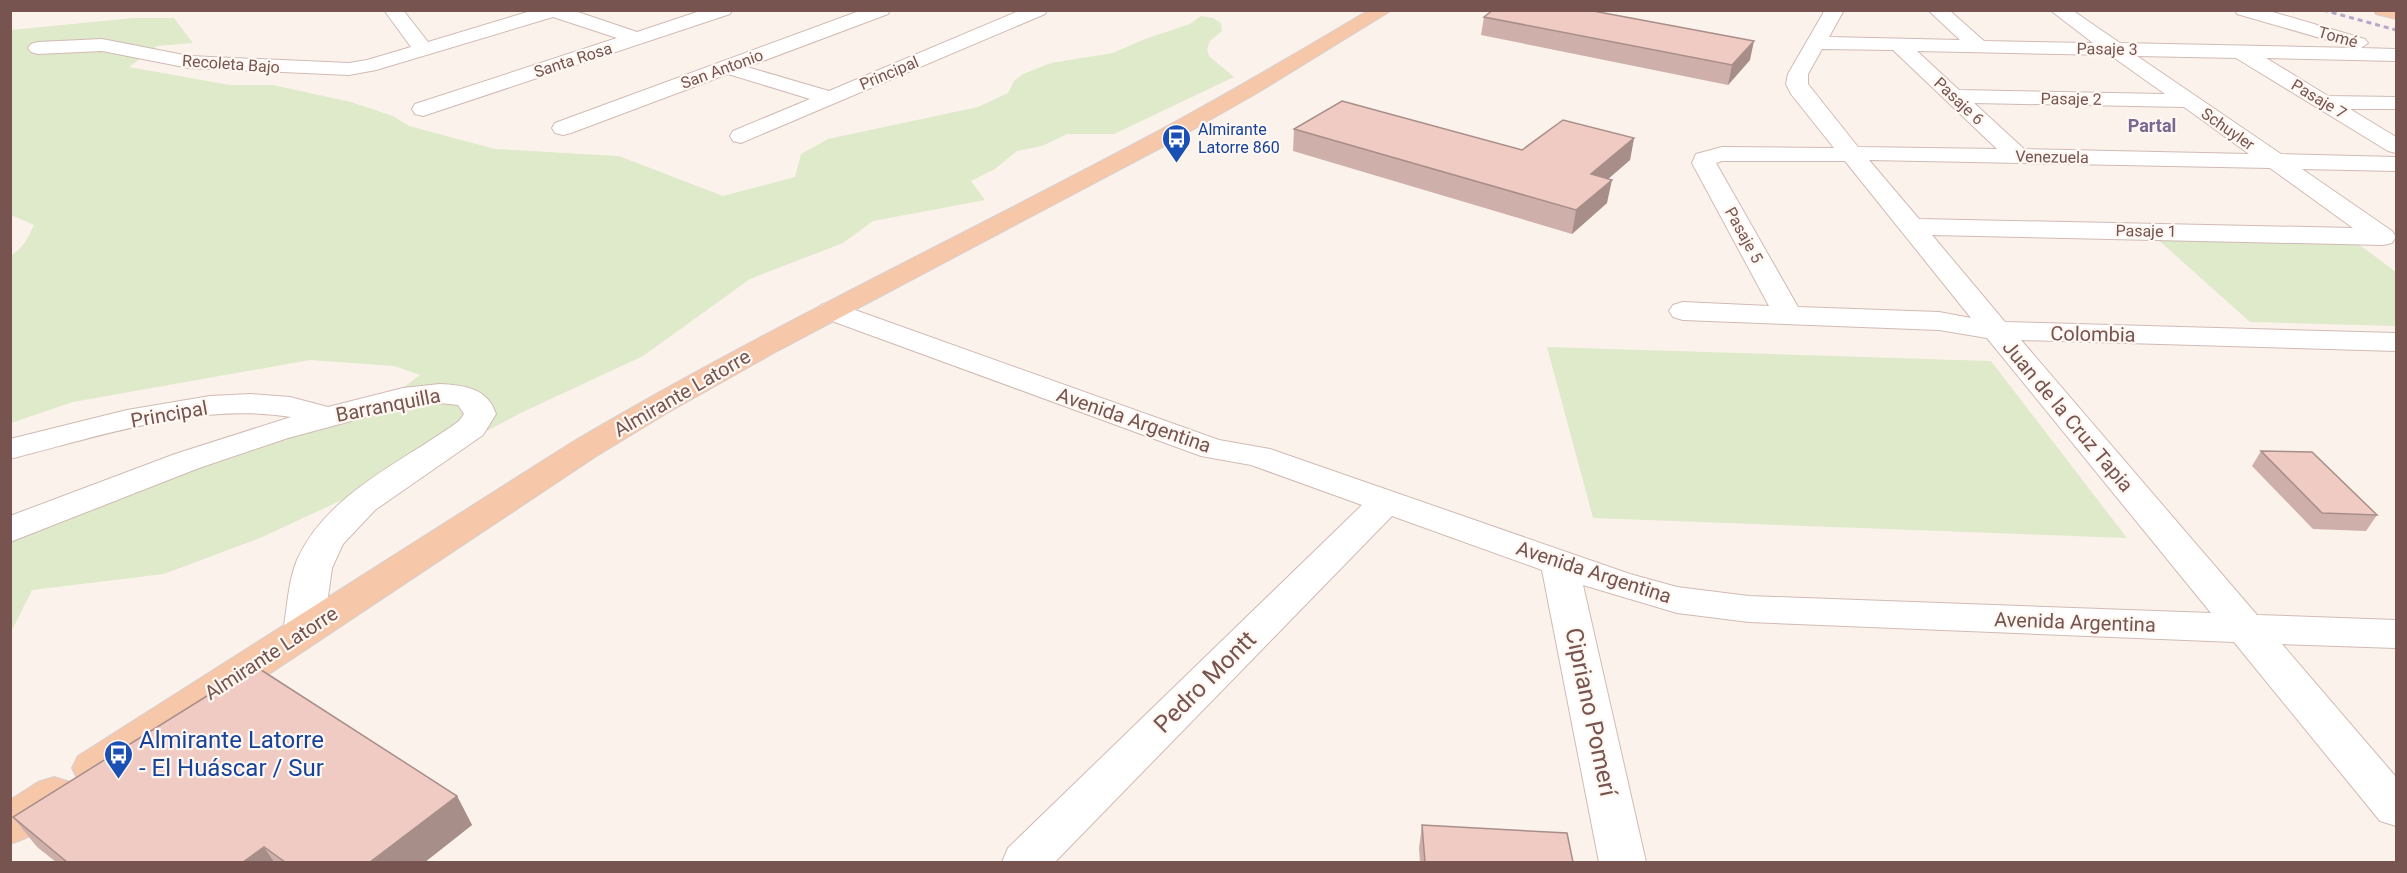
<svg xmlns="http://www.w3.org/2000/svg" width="2407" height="873" font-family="Roboto,sans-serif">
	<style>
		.green { fill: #deeaca }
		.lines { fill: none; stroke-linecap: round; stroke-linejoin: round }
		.minor-casing { stroke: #d1bab4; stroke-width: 2 }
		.major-casing { stroke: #d9cfce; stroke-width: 2 }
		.minor { fill: #fff; fill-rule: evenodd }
		.major { fill: #f6c7a8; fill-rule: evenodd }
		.rail { stroke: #b2a9c7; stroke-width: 3; stroke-dasharray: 5 4; stroke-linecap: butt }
		.wall { fill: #ceafa9 }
		.shaded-wall { fill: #a88e89 }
		.building { fill: #f0cbc4; stroke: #a88e89; stroke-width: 1.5 }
		.labels { text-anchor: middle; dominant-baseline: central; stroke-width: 4.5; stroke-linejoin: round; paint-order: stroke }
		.far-street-label { font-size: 16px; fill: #77544f; stroke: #fef7f2 }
		.far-transit-label { font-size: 16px; fill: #164399; stroke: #fef7f2; text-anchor: start }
		.far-neighbourhood-label { font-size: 18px; font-weight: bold; fill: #7a6792; stroke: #fef7f2 }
		.street-label { font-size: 20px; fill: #77544f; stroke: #fef7f2 }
		.near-street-label { font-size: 24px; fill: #77544f; stroke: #fef7f2 }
		.near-transit-label { font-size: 24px; fill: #164399; stroke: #fef7f2; text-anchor: start }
	</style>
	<rect width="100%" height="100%" fill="#fcf2ec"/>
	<path class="green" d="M1201 16 1213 18 1221 23 1222 31 1210 41 1207 49 1209 56 1234 77 1114 134H1067L1042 146 1017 151 995 169 971 181 985 200 873 221 843 243 750 279 643 356 525 411 450 450 260 538 164 574 32 590 11 632V540L184 471 376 408 420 375 394 366 310 360 73 402 11 423V255C22 250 29 236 34 225L11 215V30L133 18H174L193 43 157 46 129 67 230 85H273L351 102 393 116 409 126 495 149 619 156 723 196 795 177 801 154 828 139 978 107 1008 93 1014 81 1023 74 1051 63 1113 53 1145 39 1190 24Z
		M2155 237 2357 243 2396 272V326L2250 322Z
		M1547 347 1991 361 2127 538 1593 518Z"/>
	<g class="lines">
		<defs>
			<path id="minor" d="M384 10H403L428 42 534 10H572L637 32 703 10H732L730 14 423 116 415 114 412 109 415 104 617 38 553 17 376 70 349 75 189 68 102 51 38 54 31 52 28 48 31 44 38 42 102 39 189 56 349 63 367 60 411 47Z
				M862 10H890L888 14 747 67 829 91 1021 10H1047L1045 14 741 143 733 141 730 136 733 131 810 99 728 74 571 133 563 135 555 133 552 128 555 123Z
				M1825 10H1844L1829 37 1960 40 1928 10H1949L1984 41 2093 43 2050 10H2072L2120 43 2355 48 2237 14 2235 10H2266L2365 39 2368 43 2361 48 2396 49V61L2266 58 2328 96 2396 97V109H2350L2396 137V153L2388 151 2236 58 2137 56 2281 154 2396 157V171L2302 169 2392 231 2396 237 2392 243 2383 245 1932 235 2005 322 2396 333V351L2021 340 2257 615 2396 620V648L2282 644 2396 777V826L2380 821 2234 642 1749 622 1677 613 1583 585 1646 862H1599L1542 570 1392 516 1055 862H1002L1008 848 1362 505 1251 465 1201 456 821 317 817 311 821 305 831 302 841 305 1219 440 1270 449 1630 574 1677 587 1749 596 2211 613 1987 338 1939 330 1683 320 1673 317 1669 311 1673 305 1683 302 1769 306 1692 163 1696 154 1722 147 1834 148 1791 94 1786 84 1788 74ZM1822 49 1893 50 1997 149 1858 147 1808 84V74ZM1917 51 2110 55 2165 94 1959 90ZM1974 103 2184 107 2249 154 2024 149ZM1869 160 2270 168 2353 228 1919 219ZM1722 161H1845L1971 318 1939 312 1798 307 1716 163Z
				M440 384C463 385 488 388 496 414L483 435 375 510 343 544 332 568 323 632 317 642 303 646 289 642 283 632C287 609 288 582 297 560 327 493 403 462 459 421L464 414 458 405 440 403 403 407 288 438 199 468 10 542V516L175 454 291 417C197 402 101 436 10 459V439L127 410 210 396 251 394 290 397 328 407 403 388Z"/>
			<path id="major" d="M1369 10H1392L1257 93 1166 145 779 350 667 413 595 457 110 780 94 785 78 780 72 768 78 756 571 443C760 331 958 238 1151 135 1225 95 1297 53 1369 10Z
				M2374 10H2396V19L2376 14Z
				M54 777 70 782 77 795C65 818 35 836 10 844V800L38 782Z"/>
		</defs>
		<use href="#minor" class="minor-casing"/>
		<use href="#major" class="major-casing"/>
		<use href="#minor" class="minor"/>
		<use href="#major" class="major"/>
		<path class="rail" d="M2323 10 2396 30"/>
	</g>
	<path class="wall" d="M1484 17 1750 60 1728 85 1481 35Z
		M1294 129 1522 150 1634 138 1630 160 1608 179 1607 203 1572 234 1293 151Z
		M2261 451 2377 515 2366 531 2313 529 2252 466Z
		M457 796 472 825 425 862H56L37 847 13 817Z
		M1422 825 1573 862H1420L1419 848Z"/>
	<path class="shaded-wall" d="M1754 41 1750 60 1728 85 1732 65Z
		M1634 138 1630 160 1587 197 1591 174Z
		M1612 180 1607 203 1572 234 1576 210Z
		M457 796 472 825 425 862H370Z
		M264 847 274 862H243Z"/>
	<path class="building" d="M1493 10H1588L1754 41 1732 65 1484 17Z
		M1342 101 1522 150 1563 120 1634 138 1591 174 1612 180 1576 210 1294 129Z
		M2261 451 2312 452 2377 515 2322 513Z
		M255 666 457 796 370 862H285L264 847 243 862H67L13 817Z
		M1422 825 1567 833 1573 862H1425Z"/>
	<defs>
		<symbol id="bus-pin" viewBox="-11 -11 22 30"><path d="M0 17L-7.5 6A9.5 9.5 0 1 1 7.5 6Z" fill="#1a4fb4" stroke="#fef7f2"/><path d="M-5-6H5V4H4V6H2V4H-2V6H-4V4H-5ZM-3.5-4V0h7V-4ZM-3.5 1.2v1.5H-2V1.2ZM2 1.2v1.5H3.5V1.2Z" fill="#fff"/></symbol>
	</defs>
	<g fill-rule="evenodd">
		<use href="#bus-pin" x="1160" y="122" width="33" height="45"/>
		<use href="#bus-pin" x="102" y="738" width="33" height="45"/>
	</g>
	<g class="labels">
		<g class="far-street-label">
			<text transform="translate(2338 37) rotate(16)">Tomé</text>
			<text transform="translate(2107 49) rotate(1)">Pasaje 3</text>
			<text transform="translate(573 60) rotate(-18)">Santa Rosa</text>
			<text transform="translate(231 64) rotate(4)">Recoleta Bajo</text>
			<text transform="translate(722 69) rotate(-20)">San Antonio</text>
			<text transform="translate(889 73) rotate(-23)">Principal</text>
			<text transform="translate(2071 99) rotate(1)">Pasaje 2</text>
			<text transform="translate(2319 99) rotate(31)">Pasaje 7</text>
			<text transform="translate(1959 101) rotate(43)">Pasaje 6</text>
			<text transform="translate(2228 129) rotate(35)">Schuyler</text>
			<text transform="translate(2052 157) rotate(1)">Venezuela</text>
			<text transform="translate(2146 231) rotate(1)">Pasaje 1</text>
			<text transform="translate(1744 235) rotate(61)">Pasaje 5</text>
		</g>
		<g class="far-transit-label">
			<text x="1198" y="129">Almirante<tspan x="1198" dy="18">Latorre 860</tspan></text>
		</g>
		<g class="far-neighbourhood-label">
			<text x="2152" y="125">Partal</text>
		</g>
		<g class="street-label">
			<text transform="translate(2093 334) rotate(1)">Colombia</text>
			<text transform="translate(682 393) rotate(-30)">Almirante Latorre</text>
			<text transform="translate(388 405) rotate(-11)">Barranquilla</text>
			<text transform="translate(169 414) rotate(-10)">Principal</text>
			<text transform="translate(2068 416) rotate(50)">Juan de la Cruz Tapia</text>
			<text transform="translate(1134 420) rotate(19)">Avenida Argentina</text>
			<text transform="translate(1594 572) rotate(18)">Avenida Argentina</text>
			<text transform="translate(2075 622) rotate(2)">Avenida Argentina</text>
			<text transform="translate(271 653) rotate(-33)">Almirante Latorre</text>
		</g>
		<g class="near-street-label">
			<text transform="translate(1205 682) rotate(-45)">Pedro Montt</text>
			<text transform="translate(1591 712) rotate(78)">Cipriano Pomerí</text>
		</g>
		<g class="near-transit-label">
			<text x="139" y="740">Almirante Latorre<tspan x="139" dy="28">- El Huáscar / Sur</tspan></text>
		</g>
	</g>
	<rect width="2407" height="873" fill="none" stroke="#77544f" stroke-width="24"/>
</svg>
